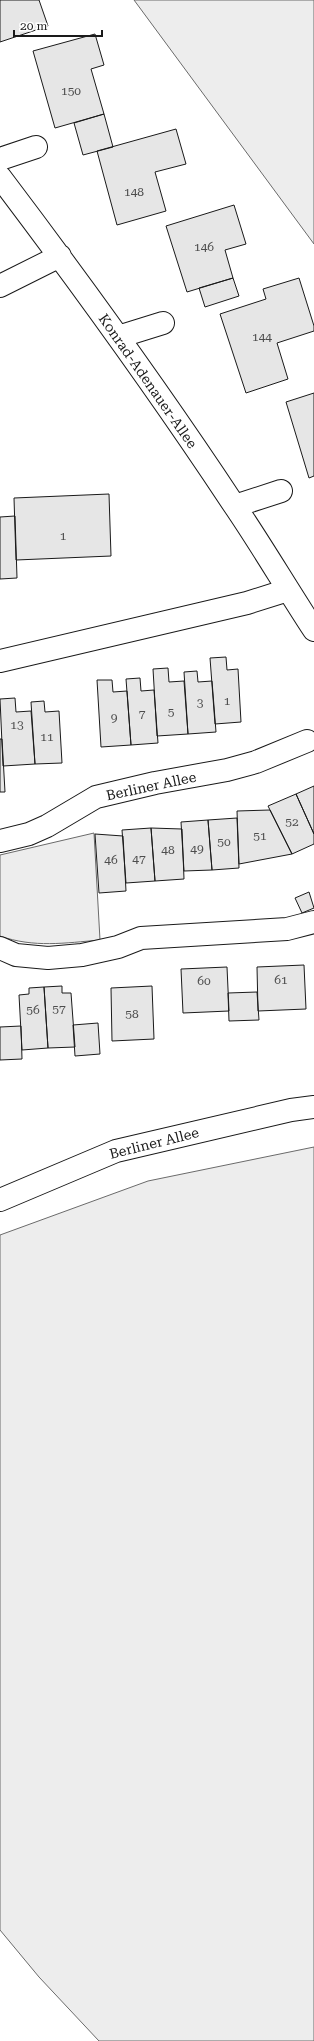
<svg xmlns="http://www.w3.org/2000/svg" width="314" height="2041" font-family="'Roboto Serif',serif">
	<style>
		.green { fill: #ededed; stroke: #6a6a6a }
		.building { fill: #e6e6e6; stroke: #1a1a1a }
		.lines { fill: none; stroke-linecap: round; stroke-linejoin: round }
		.minor-casing { stroke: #1a1a1a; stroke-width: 24 }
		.minor { stroke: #fff; stroke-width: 22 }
		.labels { text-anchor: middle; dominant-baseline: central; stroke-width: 3; stroke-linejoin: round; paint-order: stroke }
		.number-label { font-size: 12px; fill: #4d4d4d }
		.street-label { font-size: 14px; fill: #1a1a1a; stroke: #fff }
	</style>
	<rect width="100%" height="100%" fill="#fff"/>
	<path class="green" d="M134 0H314V244Z
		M94 833 100 940C65 943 34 948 0 936V855Z
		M314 1147V2041H99L39 1977 0 1930V1235L148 1181Z"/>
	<path class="building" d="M0 0H39L48 26 0 42Z
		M95 34 104 65 91 69 104 114 55 128 33 51Z
		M104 114 113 147 83 155 74 123Z
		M176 129 186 164 155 172 166 211 117 225 97 151Z
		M234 205 246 244 225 250 233 278 187 292 166 226Z
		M233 278 239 296 205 307 199 288Z
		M299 278 314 326V331L277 343 288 379 246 393 220 314 266 299 263 289Z
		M314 393V476L309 478 286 402Z
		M109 494 111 556 16 560 14 498Z
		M15 516 17 578 0 579V517Z
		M226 657 227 670 238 669 241 722 215 724 210 658Z
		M168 668 169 682 184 681 188 734 157 736 153 669Z
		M197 671 198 682 212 681 216 732 188 734 184 672Z
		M140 678 141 691 154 690 158 743 131 745 126 679Z
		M97 680H112L113 692 127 691 131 745 101 747Z
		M15 698 16 712 31 711 35 764 3 766 0 699Z
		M44 701 45 712 59 711 62 763 35 764 31 702Z
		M0 739H2L5 792H0Z
		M314 786V834L296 794Z
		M296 794 314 834V844L292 854 268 806Z
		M270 810 292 854 239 864 237 811Z
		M237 818 239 868 212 870 208 820Z
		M208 820 212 870 184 871 181 822Z
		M151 828 155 881 126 883 122 830Z
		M151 828 182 829 184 879 155 881Z
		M95 834 123 836 126 891 99 893Z
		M309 892 314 908 302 913 295 898Z
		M304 965 306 1009 258 1011 257 967Z
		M227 967 229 1011 183 1013 181 969Z
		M62 986V993H71L75 1047 48 1048 44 987Z
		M152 986 154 1039 112 1041 111 988Z
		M44 987 48 1048 22 1050 19 995 29 994V988Z
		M257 992 259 1020 229 1021 228 993Z
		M98 1023 100 1054 75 1056 73 1025Z
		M21 1026 22 1059 0 1060V1027Z"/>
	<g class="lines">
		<defs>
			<path id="minor" d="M0 159 36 147
				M0 177C81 284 160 393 234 505 262 546 287 589 314 630
				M0 286 60 256
				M118 337 163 323
				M235 506 281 491
				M0 661 247 603 288 590
				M0 841 29 834 47 826 96 797 155 783 227 770 256 762 307 741
				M0 948 16 955 48 958 82 955 118 947 141 938 287 929 314 922
				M0 1200 116 1151 291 1110 314 1107"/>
		</defs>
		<use href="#minor" class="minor-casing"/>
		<use href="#minor" class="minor"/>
	</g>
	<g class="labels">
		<g class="number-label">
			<text x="71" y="91">150</text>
			<text x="134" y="192">148</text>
			<text x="204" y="247">146</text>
			<text x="262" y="337">144</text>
			<text x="63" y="536">1</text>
			<text x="227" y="701">1</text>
			<text x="200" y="703">3</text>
			<text x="171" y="712">5</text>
			<text x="142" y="714">7</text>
			<text x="114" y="718">9</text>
			<text x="17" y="725">13</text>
			<text x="47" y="737">11</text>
			<text x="292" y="822">52</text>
			<text x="260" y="836">51</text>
			<text x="224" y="842">50</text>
			<text x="197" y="849">49</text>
			<text x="168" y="850">48</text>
			<text x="139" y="859">47</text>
			<text x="111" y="860">46</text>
			<text x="281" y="980">61</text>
			<text x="204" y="981">60</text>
			<text x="59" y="1009">57</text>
			<text x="33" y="1010">56</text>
			<text x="132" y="1014">58</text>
		</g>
		<g class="street-label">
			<text transform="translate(148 381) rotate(55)">Konrad-Adenauer-Allee</text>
			<text transform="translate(151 786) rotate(-12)">Berliner Allee</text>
			<text transform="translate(154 1143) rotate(-14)">Berliner Allee</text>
		</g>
	</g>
	<path d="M14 30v6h88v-6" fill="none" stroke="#1a1a1a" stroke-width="2"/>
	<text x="20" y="30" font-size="12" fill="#1a1a1a" stroke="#ffffff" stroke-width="3" paint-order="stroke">20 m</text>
</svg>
